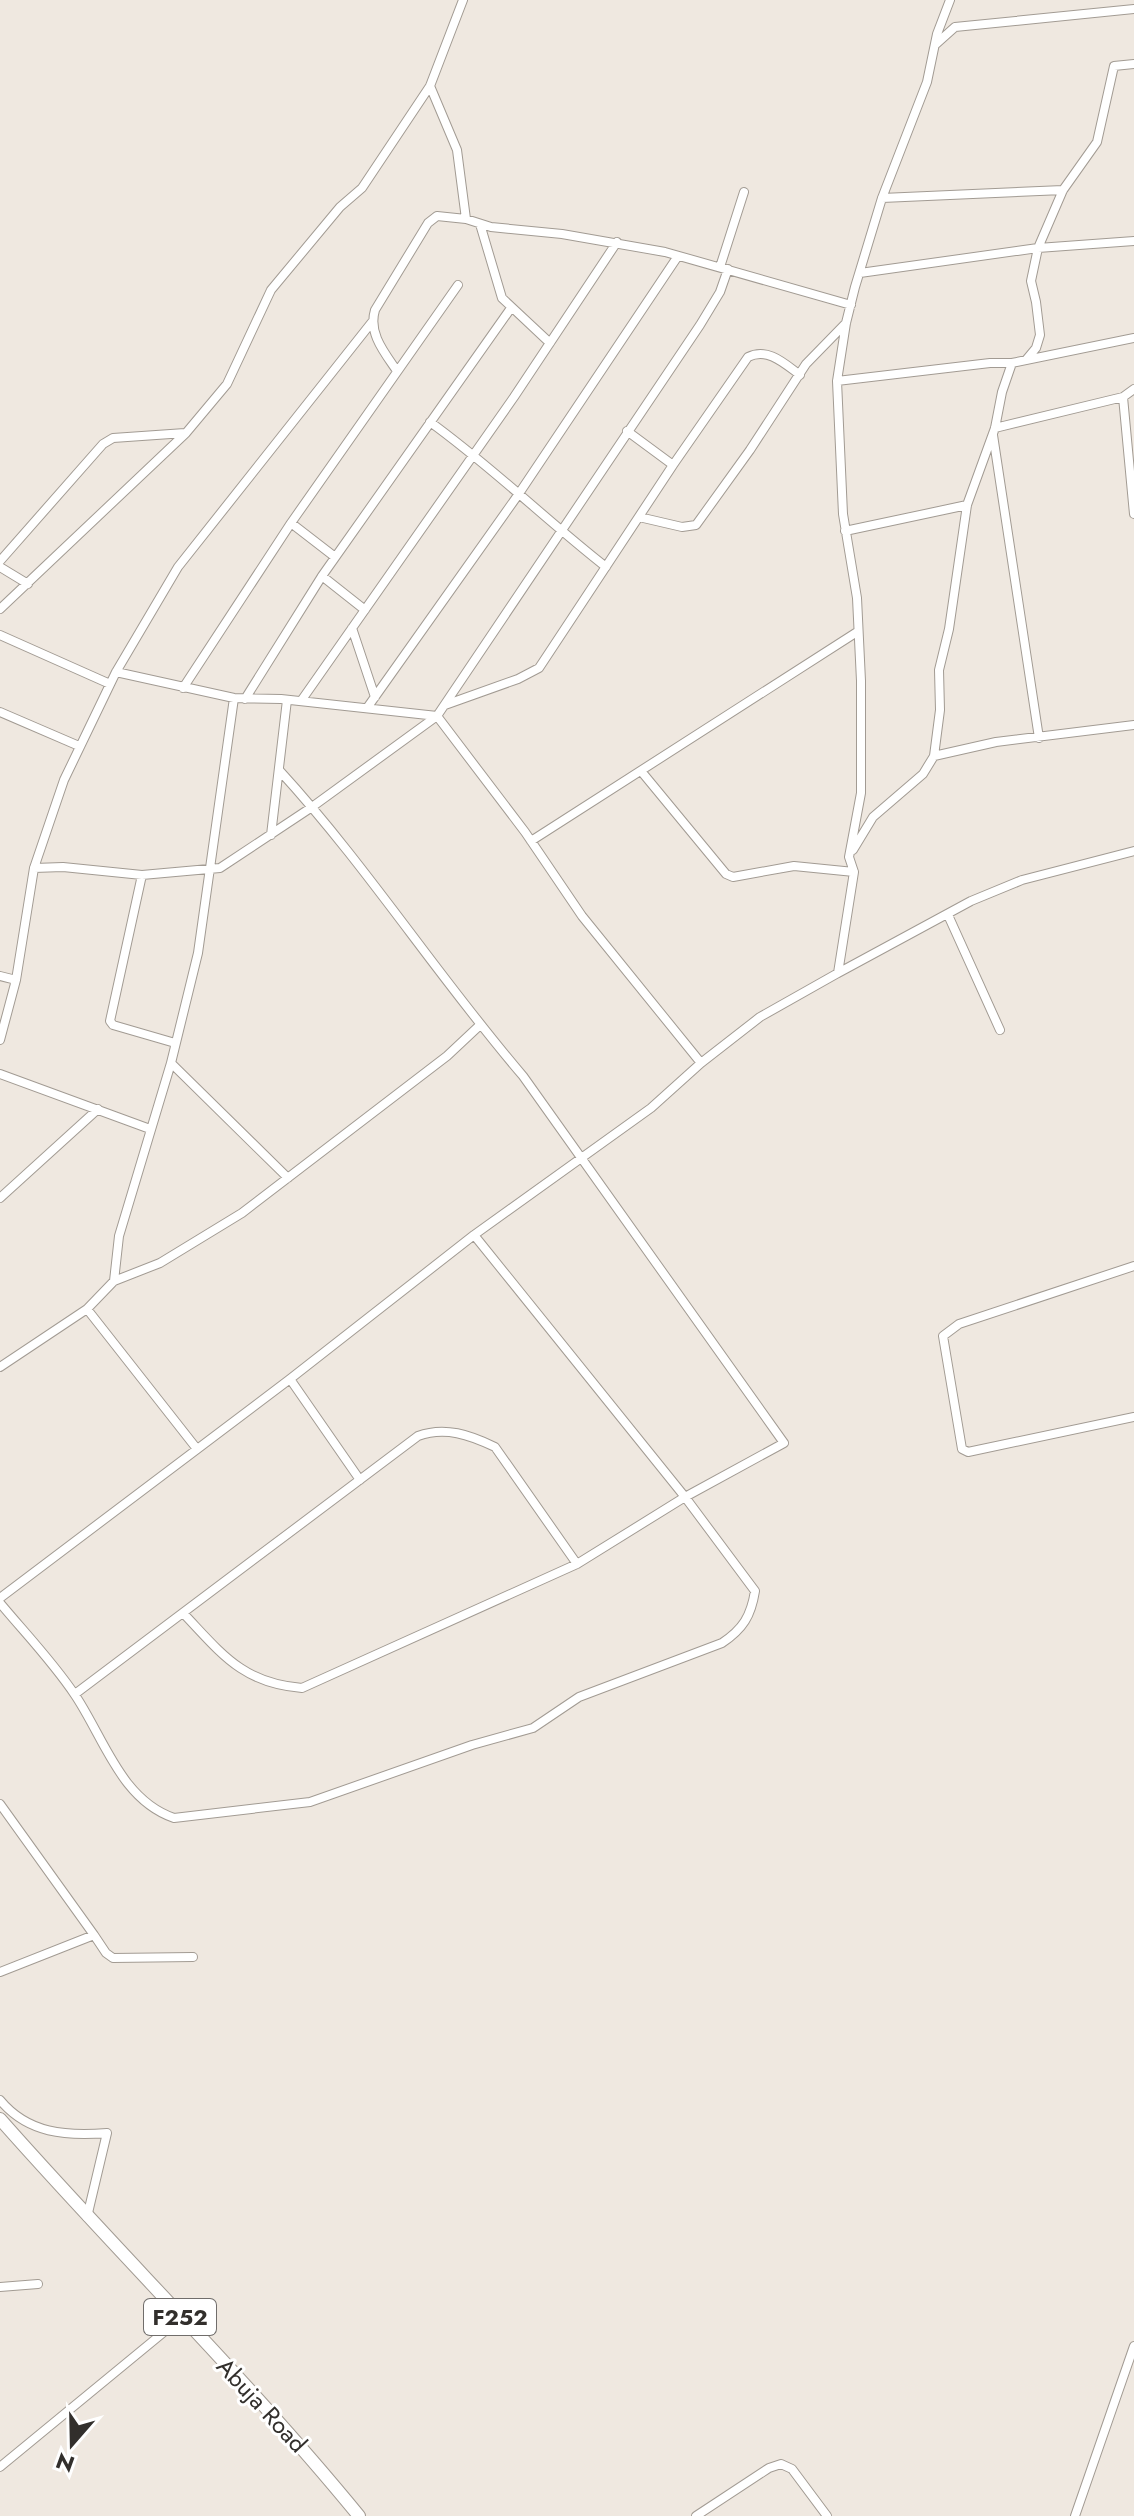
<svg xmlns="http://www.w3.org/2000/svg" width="1134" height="2516" font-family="Jost,sans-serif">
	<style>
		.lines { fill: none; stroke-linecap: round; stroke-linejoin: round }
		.minor-casing { stroke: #a29b93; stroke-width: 10 }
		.primary-casing { stroke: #a29b93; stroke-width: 14 }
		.minor { stroke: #fff; stroke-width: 8 }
		.primary { stroke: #fff; stroke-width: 12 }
		.labels { text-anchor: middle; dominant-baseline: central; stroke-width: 6; stroke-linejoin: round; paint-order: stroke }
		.shield { fill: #fff; stroke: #706d6b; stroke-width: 2 }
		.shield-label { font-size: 22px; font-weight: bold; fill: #322f2c }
		.street-label { font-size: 24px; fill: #322f2c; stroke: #fff }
	</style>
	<rect width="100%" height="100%" fill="#efe8e0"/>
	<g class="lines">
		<defs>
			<path id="minor" d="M936 44 955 27 1134 9
				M430 86 457 150 466 219
				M882 198 1063 190
				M480 224 502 298 550 343
				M720 267 744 192
				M860 273 1038 248 1134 241
				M1026 360 1036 348 1040 335 1036 302 1031 281 1038 248 1063 190 1097 142 1114 66 1134 64
				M397 371C384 352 368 333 375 310L428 223 437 216 466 219 491 227 562 234 665 252 851 305
				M837 381 990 363H1012L1134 338
				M1123 397 1134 514
				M430 422C491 466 546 520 606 567
				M995 428 1123 397 1134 389
				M627 431 673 465
				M993 435 1039 738
				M639 517 682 527 696 525 750 450 806 364 846 323
				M291 523 335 557
				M845 531 967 505
				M0 561 103 444 113 438 185 433
				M0 567 28 584
				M322 576 365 610
				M0 609 186 433 227 384 271 290 340 207 362 188 430 86 463 0
				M352 628 375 697
				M0 635 110 684
				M116 672 234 698 281 699 437 716 525 832 582 916 701 1063
				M183 688 291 523 458 285
				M245 699 322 576 511 308
				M301 701 514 397 617 242
				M445 705 518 679 539 668 673 465 748 357C768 347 785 364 800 375
				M367 708 518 495 678 256
				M0 712 79 746
				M934 756 996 742 1134 725
				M641 771 726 874 733 877 794 866 854 872
				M271 835 287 700
				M531 841 857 632
				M853 850 873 817 923 774 934 756 940 710 939 670 949 629 967 505 995 428 1002 392 1012 363
				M34 868 63 867 142 875 220 868 312 807 437 716 700 325 720 292 728 269
				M142 875 110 1021 113 1025 175 1043
				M948 915 1000 1030
				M838 973 971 901 1022 880 1134 851
				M0 976 16 980
				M0 1040 16 980 34 868 64 780 116 672 178 567 372 322
				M171 1063 288 1178
				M0 1074 150 1129
				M0 1198 98 1109
				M1134 1266 959 1324 943 1336 962 1449 968 1452 1134 1417
				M114 1281 119 1236 171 1063 198 953 234 698
				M87 1309 197 1449
				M0 1367 87 1309 114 1281 160 1263 242 1213 447 1056 479 1026
				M290 1379 360 1480
				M0 1598 290 1379 474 1235 651 1108 701 1063 760 1017 838 973 854 872 849 857 861 793V681L857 598 843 514 837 381 846 323 855 287 882 198 927 82 937 34 950 0
				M0 1603C25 1633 53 1662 75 1695 104 1738 121 1800 174 1818L310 1802 472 1745 533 1728 579 1697 722 1643C743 1629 751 1616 755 1591L685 1497 474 1235
				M183 1613C222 1654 242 1683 302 1688L577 1564 685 1497 784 1443 523 1076C438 977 367 866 279 770
				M75 1694 418 1436C445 1426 470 1435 495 1447L577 1564
				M0 1804 94 1935
				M0 1972 94 1935 106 1953 113 1958 193 1957
				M0 2100C28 2134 66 2136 107 2133L87 2217
				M0 2287 38 2284
				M0 2467 181 2318
				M696 2516 769 2468 781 2464 792 2469 827 2516
				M1075 2516 1134 2346"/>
			<path id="primary" d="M0 2119C118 2253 246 2378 359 2516"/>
		</defs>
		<use href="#minor" class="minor-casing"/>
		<use href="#primary" class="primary-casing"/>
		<use href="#minor" class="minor"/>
		<use href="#primary" class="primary"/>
	</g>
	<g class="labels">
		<rect class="shield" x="144" y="2299" width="72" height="36" rx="6"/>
		<g class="shield-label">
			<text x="180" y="2317">F252</text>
		</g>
		<g class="street-label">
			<text transform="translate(262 2405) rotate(47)">Abuja Road</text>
		</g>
	</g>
	<g transform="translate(72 2444) rotate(200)" stroke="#ffffff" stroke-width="6" paint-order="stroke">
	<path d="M0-6L14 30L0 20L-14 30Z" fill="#322f2c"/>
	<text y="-12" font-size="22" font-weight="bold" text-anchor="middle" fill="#322f2c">N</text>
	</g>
</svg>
